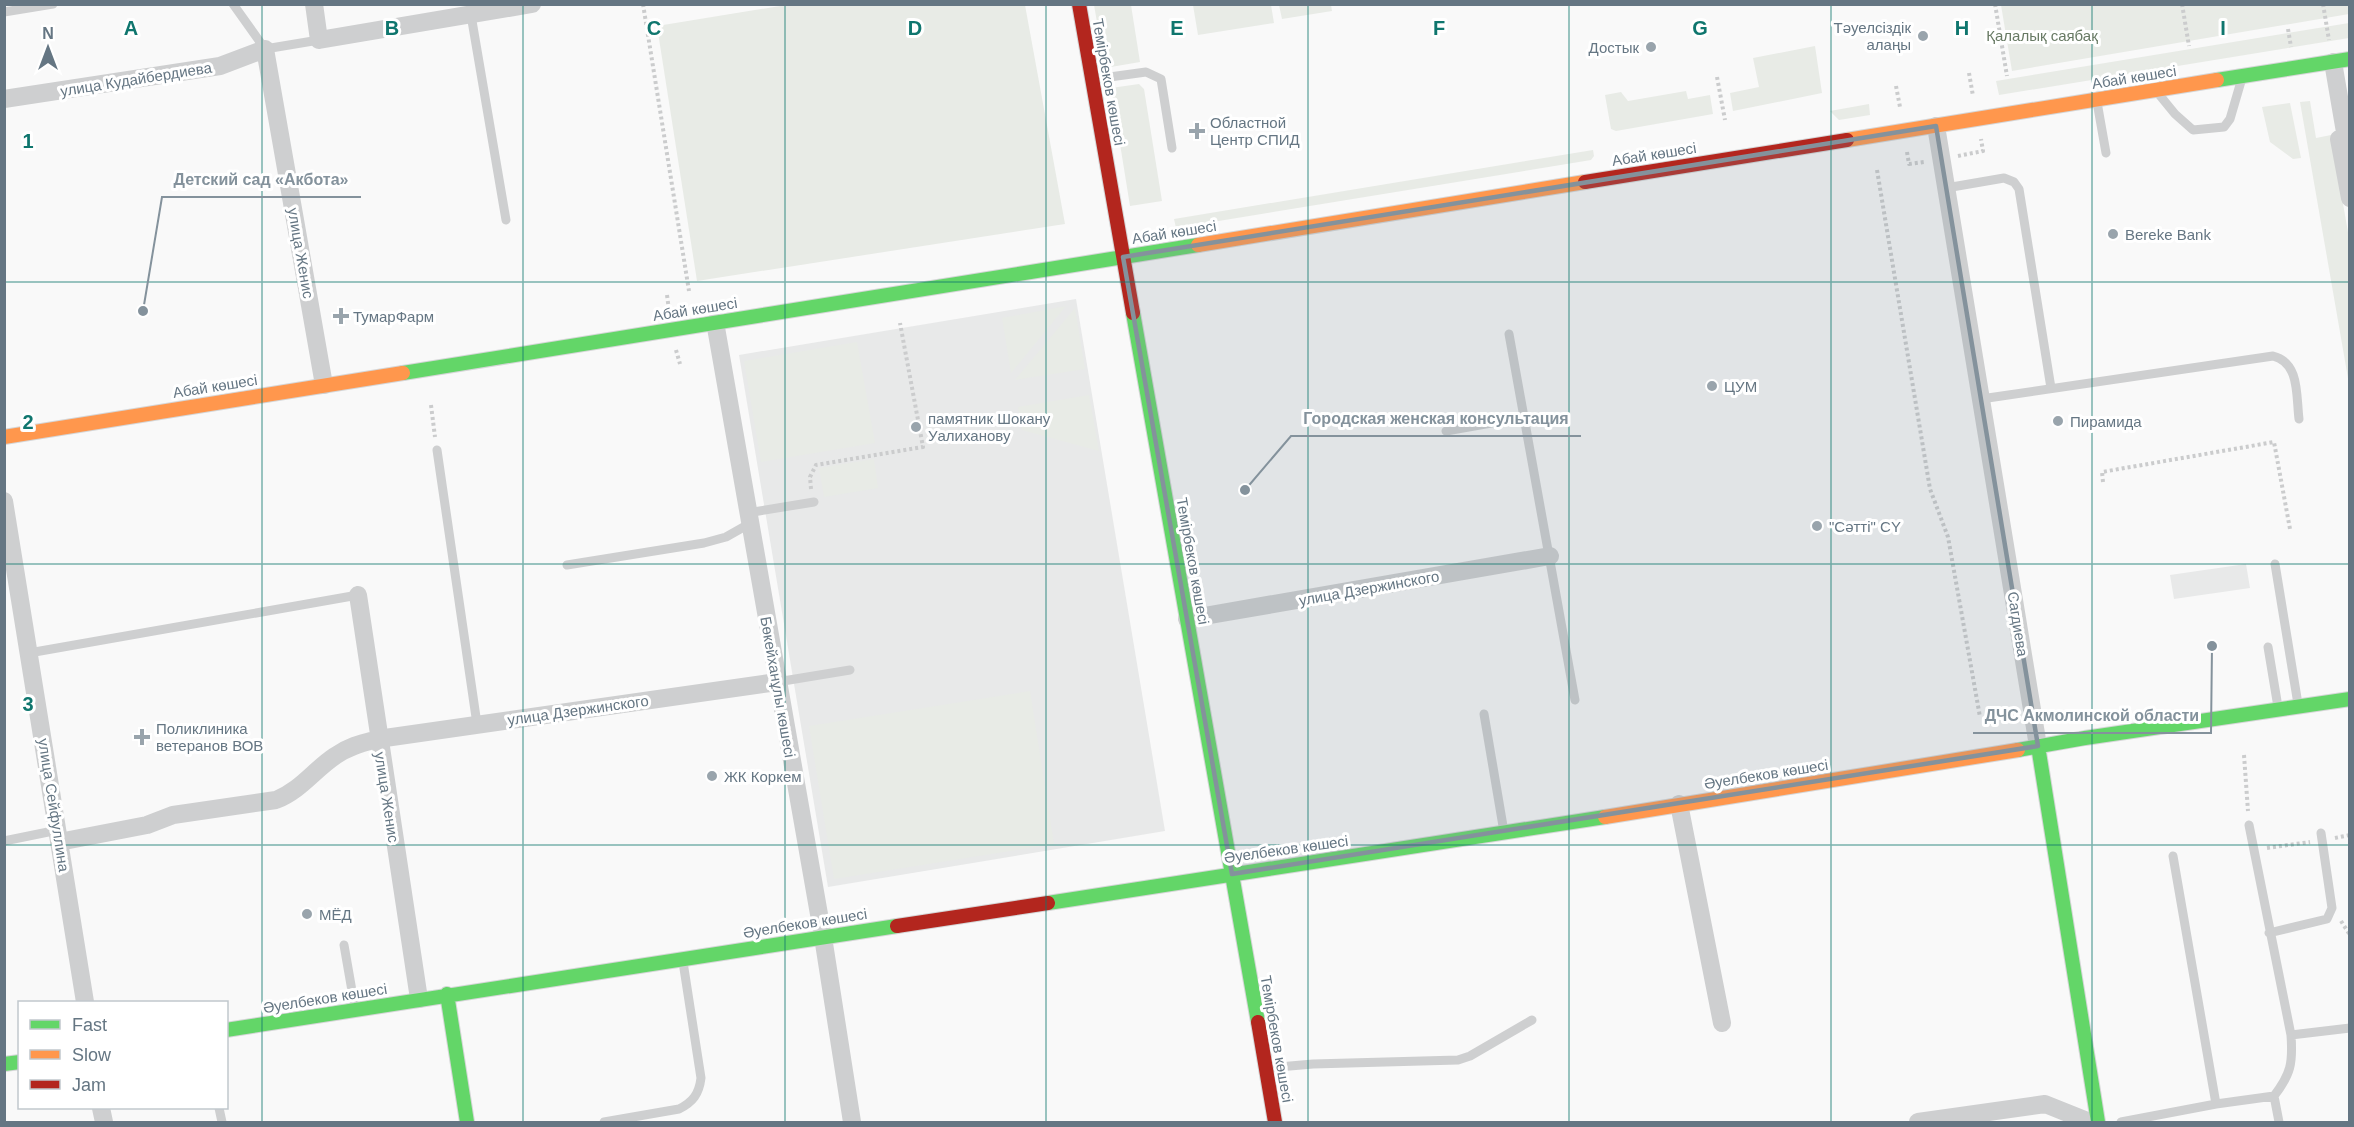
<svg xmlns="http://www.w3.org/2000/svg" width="2354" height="1127" font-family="Arial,sans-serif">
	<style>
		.built { fill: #e8e9e9 }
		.green { fill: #e8ebe6 }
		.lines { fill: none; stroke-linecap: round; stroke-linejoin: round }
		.fast-casing { stroke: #d5d6d7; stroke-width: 16 }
		.slow-casing { stroke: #d5d6d7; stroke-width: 16 }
		.jam-casing { stroke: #d5d6d7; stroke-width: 16 }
		.path { stroke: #cbcccd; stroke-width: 4; stroke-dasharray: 3 3; stroke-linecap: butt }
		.lane { stroke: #cecfd0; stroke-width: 9 }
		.street { stroke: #cecfd0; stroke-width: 18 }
		.fast { stroke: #63d668; stroke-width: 14 }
		.slow { stroke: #ff974d; stroke-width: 14 }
		.jam { stroke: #b3261e; stroke-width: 14 }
		.marked { fill: #84929c; fill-opacity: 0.2; stroke: #84929c; stroke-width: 4.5; stroke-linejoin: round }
		.grid { fill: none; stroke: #0f766e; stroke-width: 1.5; stroke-opacity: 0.55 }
		.poi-dot { fill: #99a4ac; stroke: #fff; stroke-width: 2 }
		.labels { text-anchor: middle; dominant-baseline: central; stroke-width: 6; stroke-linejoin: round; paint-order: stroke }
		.poi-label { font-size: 15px; fill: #657683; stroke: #fff; text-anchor: start }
		.park-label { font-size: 15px; fill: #687a64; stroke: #fff }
		.street-label { font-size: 15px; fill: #657683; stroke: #fff }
		.grid-label { font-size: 20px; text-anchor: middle; font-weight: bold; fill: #0f766e; stroke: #fff; stroke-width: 6; stroke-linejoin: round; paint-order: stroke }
		.leader { fill: none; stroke: #84929c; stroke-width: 2 }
		.callout-dot { fill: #84929c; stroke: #fff; stroke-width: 2 }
		.callout-label { font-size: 16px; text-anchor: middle; font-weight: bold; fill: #84929c; stroke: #fff; stroke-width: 6; stroke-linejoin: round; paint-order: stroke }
	</style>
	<rect width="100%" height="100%" fill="#f9f9f9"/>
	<path class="built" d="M1076 299 1165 831 828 887 739 355Z
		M2246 564 2250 588 2174 599 2170 575Z"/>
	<path class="green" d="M792 4 1025 5 1065 224 697 281 657 26Z
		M2349 4V14L2012 71 2001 5Z
		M1094 5H1131L1140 62 1105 68Z
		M1193 5H1271L1274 23 1198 35Z
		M1279 5H1331L1332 11 1282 19Z
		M2349 23V38L1999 95 1996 81Z
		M1815 46 1822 93 1733 111 1730 93 1759 87 1753 58Z
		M1139 84 1144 89 1162 201 1130 206 1111 88Z
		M1686 91 1688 99 1710 95 1713 114 1616 131 1611 129 1605 95 1621 92 1628 101Z
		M2310 101 2316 138 2331 135 2349 238V384L2300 102Z
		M2290 103 2301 158 2293 159 2270 142 2262 107Z
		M1869 104 1870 115 1839 120 1830 111Z
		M1593 150 1594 156 1591 160 1176 228 1174 219Z
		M1066 306 1011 373 1002 318Z
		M1075 308 1085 369 1015 380Z
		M857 342 875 443 761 462 744 361Z
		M1089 395 1099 451 1022 430 1018 407Z
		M874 459 878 488 824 497 819 468Z
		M1030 691 1054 844 834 879 809 726Z"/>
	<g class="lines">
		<defs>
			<path id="fast" d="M2217 80 2350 59
				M1133 313 1258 1022
				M403 373 1198 245
				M2038 746 2098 1122
				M2018 750 2085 738 2350 699
				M1048 903 1605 817
				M447 994 467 1122
				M226 1030 897 926
				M4 1064 20 1062"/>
			<path id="slow" d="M1847 140 2217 80
				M1198 245 1585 182
				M4 437 403 373
				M1605 817 2018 750"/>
			<path id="jam" d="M1079 4 1133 313
				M1585 182 1847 140
				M897 926 1048 903
				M1258 1022 1275 1122"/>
		</defs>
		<use href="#fast" class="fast-casing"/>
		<use href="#slow" class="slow-casing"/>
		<use href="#jam" class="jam-casing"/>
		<path class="path" d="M643 4 689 291
			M1995 4 2007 76
			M2182 4 2189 46
			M2323 4 2329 40
			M2288 29 2291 47
			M1969 73 1973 96
			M1717 77 1725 120
			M1896 86 1900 107
			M1907 152 1909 164 1924 162
			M1958 156 1983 151 1981 139
			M1877 170 1930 489 1948 537 1980 717
			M667 295 669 310
			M676 350 680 364
			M431 405 435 437
			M2103 482 2102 472 2274 442 2290 529
			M811 489 810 477 816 465 923 447 900 323
			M2244 755 2248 811
			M2335 838 2350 835
			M2267 848 2310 842
			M2341 921 2350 935"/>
		<path class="lane" d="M233 4 265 49 319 40
			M4 12 53 4
			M471 15 506 220
			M1095 79 1146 72 1161 79 1172 148
			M2157 92 2175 114 2193 130 2224 127 2230 119 2242 78
			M2097 102 2106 153
			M1946 188 2004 178 2014 182 2019 189 2051 388
			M1509 334 1575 700
			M1981 399 2273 356C2300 363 2296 395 2299 419
			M1446 431 1525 417
			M437 450 477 724
			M747 513 814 502
			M2275 564 2298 704
			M567 565 704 543 726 537 749 524
			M2268 647 2278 707
			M29 653 358 595
			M777 682 850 670
			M1484 714 1504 832
			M2249 825 2291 1035C2293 1063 2291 1074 2274 1096L2279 1122
			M4 841 58 830
			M2173 856 2216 1104
			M2269 933 2327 919 2332 908 2321 833
			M344 945 355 1008
			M2291 1035 2350 1028
			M1268 1068 1313 1064 1458 1060 1470 1056 1532 1020
			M219 1108 222 1122
			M604 1122 679 1109C693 1102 699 1094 701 1078L683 962
			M2121 1122 2216 1104 2274 1096"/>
		<path class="street" d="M314 4 319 40 532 4
			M2333 62 2346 138 2339 139 2350 198
			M4 99 220 66 265 49 324 385
			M1936 126 2038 746
			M715 322 823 937 852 1122
			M4 501 85 1002
			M358 595 419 999
			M1187 619 1550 556
			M1679 804 1722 1023
			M59 842 147 825 173 815 276 800C301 790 314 770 335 756 349 746 363 743 378 739L777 682
			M101 1108 104 1122
			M1918 1122 2045 1104 2090 1122"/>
		<use href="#fast" class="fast"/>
		<use href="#slow" class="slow"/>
		<use href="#jam" class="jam"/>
	</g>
	<path class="marked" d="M1936 126 2038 746 1232 874 1123 257Z"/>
	<path class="grid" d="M262 4V1122M523 4V1122M785 4V1122M1046 4V1122M1308 4V1122M1569 4V1122M1831 4V1122M2092 4V1122M4 282H2350M4 564H2350M4 845H2350"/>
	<g class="poi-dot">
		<circle cx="1923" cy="36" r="6"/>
		<circle cx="1651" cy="47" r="6"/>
		<path d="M1194 122h6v6h6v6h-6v6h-6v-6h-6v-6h6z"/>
		<circle cx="2113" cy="234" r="6"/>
		<path d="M338 307h6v6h6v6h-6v6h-6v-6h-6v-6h6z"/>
		<circle cx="1712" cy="386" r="6"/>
		<circle cx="2058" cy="421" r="6"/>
		<circle cx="916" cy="427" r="6"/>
		<circle cx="1817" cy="526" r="6"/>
		<path d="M139 728h6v6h6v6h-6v6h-6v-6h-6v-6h6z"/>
		<circle cx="712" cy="776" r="6"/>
		<circle cx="307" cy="914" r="6"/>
	</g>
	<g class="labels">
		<g class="poi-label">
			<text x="1911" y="27" text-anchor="end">Тәуелсіздік<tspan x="1911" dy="17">алаңы</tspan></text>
			<text x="1639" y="47" text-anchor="end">Достык</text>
			<text x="1210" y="122">Областной<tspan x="1210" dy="17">Центр СПИД</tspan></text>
			<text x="2125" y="234">Bereke Bank</text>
			<text x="353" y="316">ТумарФарм</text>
			<text x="1724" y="386">ЦУМ</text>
			<text x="928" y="418">памятник Шокану<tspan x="928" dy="17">Уалиханову</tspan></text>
			<text x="2070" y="421">Пирамида</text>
			<text x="1829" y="526">"Сәтті" СY</text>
			<text x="156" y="728">Поликлиника<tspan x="156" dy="17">ветеранов ВОВ</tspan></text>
			<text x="724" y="776">ЖК Коркем</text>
			<text x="319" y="914">МЁД</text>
		</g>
		<g class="park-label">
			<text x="2042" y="35">Қалалық саябақ</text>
		</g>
		<g class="street-label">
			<text transform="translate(2134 77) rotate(-9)">Абай көшесі</text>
			<text transform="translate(136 79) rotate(-9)">улица Кудайбердиева</text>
			<text transform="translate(1109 82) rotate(80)">Темірбеков көшесі</text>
			<text transform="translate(1654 154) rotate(-9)">Абай көшесі</text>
			<text transform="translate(1174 232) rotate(-9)">Абай көшесі</text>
			<text transform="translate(301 253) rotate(80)">улица Женис</text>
			<text transform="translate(695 309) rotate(-9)">Абай көшесі</text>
			<text transform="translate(215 386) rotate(-9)">Абай көшесі</text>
			<text transform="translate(1193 561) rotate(80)">Темірбеков көшесі</text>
			<text transform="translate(1369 588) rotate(-10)">улица Дзержинского</text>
			<text transform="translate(2018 624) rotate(81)">Сагдиева</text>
			<text transform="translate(778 687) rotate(80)">Бөкейханұлы көшесі</text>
			<text transform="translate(578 710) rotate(-8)">улица Дзержинского</text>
			<text transform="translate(1766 774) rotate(-9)">Әуелбеков көшесі</text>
			<text transform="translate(387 797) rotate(81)">улица Женис</text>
			<text transform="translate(54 805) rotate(81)">улица Сейфуллина</text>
			<text transform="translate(1286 849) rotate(-8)">Әуелбеков көшесі</text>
			<text transform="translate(805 923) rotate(-9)">Әуелбеков көшесі</text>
			<text transform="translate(325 998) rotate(-9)">Әуелбеков көшесі</text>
			<text transform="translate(1277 1039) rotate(80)">Темірбеков көшесі</text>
		</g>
	</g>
	<g class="grid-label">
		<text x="131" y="35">A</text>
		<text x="392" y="35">B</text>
		<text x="654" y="35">C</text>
		<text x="915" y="35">D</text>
		<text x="1177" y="35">E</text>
		<text x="1439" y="35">F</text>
		<text x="1700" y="35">G</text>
		<text x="1962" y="35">H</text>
		<text x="2223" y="35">I</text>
		<text x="28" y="148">1</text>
		<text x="28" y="429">2</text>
		<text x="28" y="711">3</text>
	</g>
	<path class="leader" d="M143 311L162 197H361M1245 490L1291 436H1581M2212 646L2211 733H1973"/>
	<g class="callout-dot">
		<circle cx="143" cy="311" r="6"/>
		<circle cx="1245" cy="490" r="6"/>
		<circle cx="2212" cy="646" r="6"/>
	</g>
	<g class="callout-label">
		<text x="261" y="185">Детский сад «Акбота»</text>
		<text x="1436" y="424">Городская женская консультация</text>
		<text x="2092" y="721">ДЧС Акмолинской области</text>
	</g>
	<rect width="2354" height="1127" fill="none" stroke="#657683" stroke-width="12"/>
	<rect x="18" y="1001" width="210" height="108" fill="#ffffff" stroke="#c1c8cd" stroke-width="1.5"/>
	<rect x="30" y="1020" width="30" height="9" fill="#63d668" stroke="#c1c8cd" stroke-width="1.5"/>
	<text x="72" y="1031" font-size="18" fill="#657683">Fast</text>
	<rect x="30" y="1050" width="30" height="9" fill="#ff974d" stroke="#c1c8cd" stroke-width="1.5"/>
	<text x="72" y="1061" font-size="18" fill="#657683">Slow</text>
	<rect x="30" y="1080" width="30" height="9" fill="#b3261e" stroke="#c1c8cd" stroke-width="1.5"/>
	<text x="72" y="1091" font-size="18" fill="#657683">Jam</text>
	<g transform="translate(48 48)" stroke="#ffffff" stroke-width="4.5" paint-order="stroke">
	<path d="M0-4.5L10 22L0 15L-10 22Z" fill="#657683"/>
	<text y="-9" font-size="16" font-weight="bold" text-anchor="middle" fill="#657683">N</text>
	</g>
</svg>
